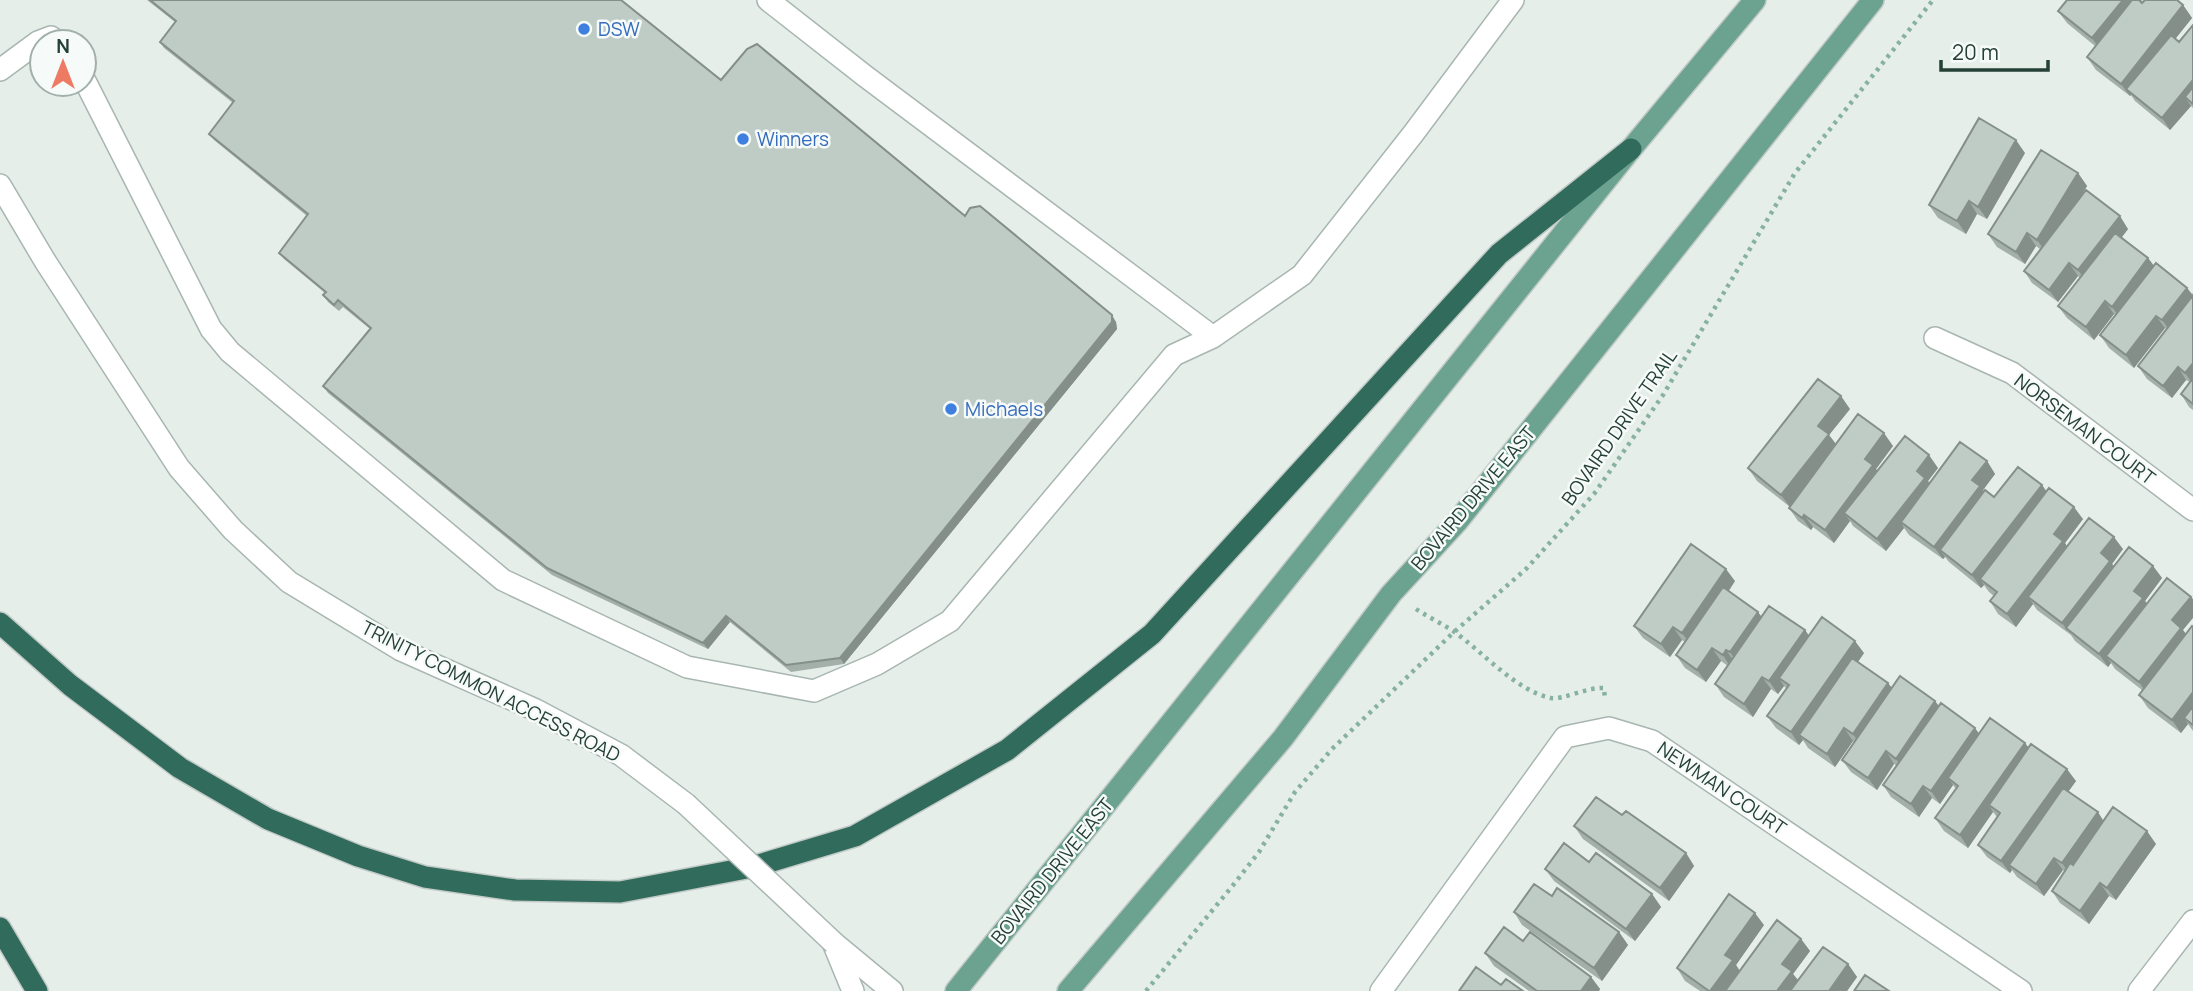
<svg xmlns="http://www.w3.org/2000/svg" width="2193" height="991" font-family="Manrope,sans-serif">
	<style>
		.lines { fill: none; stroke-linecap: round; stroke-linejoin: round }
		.minor-casing { stroke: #a8b6b1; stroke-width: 24 }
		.major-casing { stroke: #c2cac7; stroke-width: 24 }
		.highway-casing { stroke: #c2cac7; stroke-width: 24 }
		.path { stroke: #87b1a0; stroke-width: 4.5; stroke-dasharray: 3.5 5; stroke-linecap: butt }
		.minor { stroke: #fff; stroke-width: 21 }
		.major { stroke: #6ca290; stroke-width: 21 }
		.highway { stroke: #316b5b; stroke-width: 21 }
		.minor-bridge-casing { stroke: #a8b6b1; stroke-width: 24; stroke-linecap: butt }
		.minor-bridge { stroke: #fff; stroke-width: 21 }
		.wall { fill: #a3afa9 }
		.shaded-wall { fill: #858f8a }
		.building { fill: #beccc5; stroke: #858f8a; stroke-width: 2 }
		.shop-dot { fill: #3f7fe0; stroke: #f6faf8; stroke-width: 2.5 }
		.labels { text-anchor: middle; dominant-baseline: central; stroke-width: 5; stroke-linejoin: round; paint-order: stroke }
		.shop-label { font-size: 19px; fill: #366cbe; stroke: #f6faf8; text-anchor: start }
		.street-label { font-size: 19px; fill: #254037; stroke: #f6faf8 }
	</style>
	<rect width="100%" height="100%" fill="#e6eeea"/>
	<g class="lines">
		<defs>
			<path id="minor" d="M768 0 865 76 1213 337 1302 275 1413 134 1513 0
				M0 70 38 42 51 37 58 42
				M84 79 211 329 230 352 503 580 687 667 814 691 877 664 950 621 1174 355 1213 337
				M0 185 45 261 179 468 233 530 289 582 401 650 536 710 621 755 686 804
				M1935 338 2012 373 2193 510
				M834 943 892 991
				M834 945 853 991
				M1381 991 1565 737 1609 728 1652 741 2021 991
				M2139 991 2193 921"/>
			<path id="major" d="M956 991 1631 149 1755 0
				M1068 991 1283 738 1391 594 1457 522 1873 0"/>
			<path id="highway" d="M0 623 70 685 180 768 268 819 358 856 425 877 515 890 620 892 752 867 855 836 1007 750 1152 634 1499 254 1631 149
				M0 928 37 991"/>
		</defs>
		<use href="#minor" class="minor-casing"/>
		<use href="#major" class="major-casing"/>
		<use href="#highway" class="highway-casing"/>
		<path class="path" d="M1416 609C1428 617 1441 623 1453 631 1482 651 1516 691 1551 698 1563 700 1587 687 1604 688L1605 700
			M1146 991 1234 884 1259 852 1295 792 1332 749 1454 632 1526 569 1594 494 1663 395 1795 173 1933 0"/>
		<use href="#minor" class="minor"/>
		<use href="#major" class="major"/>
		<use href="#highway" class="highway"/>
		<defs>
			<path id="minor-bridge" d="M686 804 834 943"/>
		</defs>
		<use href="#minor-bridge" class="minor-bridge-casing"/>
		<use href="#minor-bridge" class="minor-bridge"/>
	</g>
	<path class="wall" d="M147 0H621L721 80 965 216 1116 322 1117 329 844 664 791 672 730 622 708 649 552 575 328 393 323 386 370 329 343 307 339 311 328 302 323 295 325 293 284 259 279 253 307 216 214 140 209 134 233 103 164 48 160 42 175 22Z
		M2141 2 2142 3 2183 5 2192 18 2175 39 2179 42 2193 25V108L2191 106 2170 130 2135 101 2131 95 2130 96 2096 70 2087 57 2095 46 2067 23 2058 11Z
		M2025 153 1987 219 1977 214 1966 234 1938 218 1929 205Z
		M2078 173 2087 186 2081 196 2128 229 2122 237 2148 258 2154 266 2187 288 2193 295V410L2189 407 2181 394 2190 382 2186 380 2172 398 2147 379 2138 366 2167 329 2165 328 2134 368 2109 348 2100 335 2115 315 2114 314 2094 340 2067 318 2058 306 2080 278 2078 276 2058 302 2032 283 2024 271 2040 249 2036 246 2025 264 1997 247 1988 234Z
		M1850 409 1829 435 1836 444 1893 446 1876 469 1877 471 1938 468 1928 481 1929 484 1987 461 1995 474 1983 490 1984 492 1994 497 2042 485 2046 491 2083 519 2065 543 2067 547 2123 549 2112 564 2114 566H2153L2162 578 2145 601 2147 603 2183 630 2186 634 2193 627V731L2188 724 2181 733 2148 708 2139 695 2142 690 2115 669 2111 663 2108 667 2075 641 2071 635 2037 610 2033 604 2016 627 1998 614 1990 601 1994 596 1989 592 1984 585 1981 588 1949 562 1945 557 1943 559 1909 535 1904 528 1886 551 1853 526 1850 521 1834 543 1813 527 1811 530 1798 521 1789 508 1790 507 1757 481 1748 468Z
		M1735 581 1729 591 1762 617 1805 630 1809 636 1864 653 1858 662 1888 683 1892 688 1935 701 1939 706 1980 734 2025 743 2029 748 2076 781 2068 792 2104 821 2156 844 2116 900 2109 896 2089 924 2060 903 2052 891 2065 871 2063 870 2044 896 2017 877 2012 870 2010 873 1987 857 1978 845 1997 817 1993 812 1968 848 1944 831 1935 818 1956 789 1953 785 1940 804 1932 798 1919 817 1891 797 1883 785 1896 765 1894 764 1877 790 1851 772 1842 760 1854 742 1853 741 1835 767 1808 748 1803 740 1799 745 1776 728 1767 716 1787 689 1784 686 1778 694 1771 689 1753 717 1724 697 1715 684 1728 666 1721 661 1706 682 1685 668 1676 655 1685 642 1682 640 1670 657 1643 638 1634 626Z
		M1622 815 1686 853 1694 866 1669 901 1583 839 1574 826Z
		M1589 862 1652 894 1661 907 1635 941 1554 881 1545 869Z
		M1552 896 1619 932 1628 945 1602 981 1522 925 1514 912Z
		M1764 925 1736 965 1740 971 1801 939 1810 951 1793 974 1798 980 1848 964 1857 977 1847 991H1700L1685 981 1677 968Z
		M1523 941 1591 977 1600 989 1599 991H1529L1494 966 1485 953Z"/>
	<path class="shaded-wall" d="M2123 0H2142L2101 51 2092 38Z
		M2183 5 2192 18 2132 93 2126 89 2131 95 2130 96 2121 84Z
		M2193 80V103L2185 97 2191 106 2170 130 2162 118Z
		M2016 140 2025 153 1987 219 1978 207Z
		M2078 173 2087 186 2046 252 2037 240Z
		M1969 201 1977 214 1966 234 1957 221Z
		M2120 216 2128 229 2087 283 2078 270Z
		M2027 233 2036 246 2025 264 2016 252Z
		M2148 258 2157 270 2121 319 2112 307Z
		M2069 263 2078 276 2058 302 2049 290Z
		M2187 288 2193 296 2171 332 2162 320Z
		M2105 301 2114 314 2094 340 2086 327Z
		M1112 315 1116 322 1117 329 844 664 840 658Z
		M2156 316 2165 328 2134 368 2126 355Z
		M2193 363V384L2185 373Z
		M2178 367 2186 380 2172 398 2163 386Z
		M1841 396 1850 409 1829 435 1838 447 1790 507 1781 495 1818 426Z
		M1884 433 1893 446 1876 469 1882 478 1844 513 1850 521 1834 543 1825 530 1865 459Z
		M1929 455 1938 468 1928 481 1934 490 1901 522 1904 528 1886 551 1877 539 1917 471Z
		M1987 461 1995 474 1983 490 1989 498 1940 550 1945 557 1943 559 1934 547 1972 480Z
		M2042 485 2051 498 1980 579 1984 585 1981 588 1972 575Z
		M2074 507 2083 519 2065 543 2072 554 2028 597 2033 604 2016 627 2007 614 2054 534Z
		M1804 515 1813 527 1811 530 1802 518Z
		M2114 537 2123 549 2112 564 2119 573 2066 628 2071 635 2062 623 2101 553Z
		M2153 566 2162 578 2145 601 2152 611 2106 656 2111 663 2108 667 2099 654 2134 591Z
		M1726 569 1735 581 1691 645 1682 633Z
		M2191 597 2193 599V618L2183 630 2190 640 2148 695 2139 682 2172 620Z
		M1758 612 1767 624 1739 665 1730 652Z
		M726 616 730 622 708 649 703 643Z
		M1673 627 1682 640 1670 657 1661 644Z
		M1805 630 1814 643 1779 678 1784 686 1778 694 1769 681Z
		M1855 641 1864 653 1804 739 1799 735 1803 740 1799 745 1791 732Z
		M1712 648 1721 661 1706 682 1697 670Z
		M1726 650 1735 663 1731 668 1723 655Z
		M1762 677 1771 689 1753 717 1744 704Z
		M1888 683 1897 695 1862 747 1853 734Z
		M2193 692V716L2184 718 2188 724 2181 733 2172 720Z
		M1935 701 1944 714 1905 771 1896 759Z
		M1844 728 1853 741 1835 767 1827 754Z
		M1975 728 1984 740 1948 778 1953 785 1940 804 1931 791Z
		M2025 743 2034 755 1989 805 1993 812 1968 848 1960 835Z
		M1886 751 1894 764 1877 790 1868 778Z
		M2067 769 2076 781 2013 868 2009 865 2012 870 2010 873 2001 861Z
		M1923 786 1932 798 1919 817 1911 804Z
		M2098 812 2106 825 2071 876 2062 863Z
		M2147 831 2156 844 2116 900 2107 888Z
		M1686 853 1694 866 1669 901 1660 888Z
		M2054 858 2063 870 2044 896 2036 884Z
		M2100 883 2109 896 2089 924 2080 911Z
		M1652 894 1661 907 1635 941 1626 929Z
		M1755 913 1764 925 1736 965 1741 973 1728 991H1710L1725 955Z
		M1619 932 1628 945 1602 981 1594 968Z
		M1801 939 1810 951 1793 974 1801 984 1796 991H1777L1782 964Z
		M1848 964 1857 977 1847 991H1829Z
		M1591 977 1600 989 1599 991H1581Z"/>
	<path class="building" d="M150 0H621L721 80 747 49 757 44 965 216 970 208 980 206 1112 315V322L840 658 786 665 726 616 703 643 547 568 323 386 371 328 338 300 334 305 323 295 326 292 279 253 308 214 209 134 234 101 160 42 176 21Z
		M2067 0H2123L2092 38 2058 11Z
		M2132 0H2139L2142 3 2145 0H2177L2183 5 2121 84 2087 57Z
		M2193 25V80L2162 118 2126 89 2171 35 2179 42Z
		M2193 87V104L2185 97Z
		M1979 118 2016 140 1978 207 1969 201 1957 221 1929 205Z
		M2041 150 2078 173 2037 240 2027 233 2016 252 1988 234Z
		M2086 190 2120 216 2078 270 2069 263 2049 290 2024 271Z
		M2115 233 2148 258 2112 307 2105 301 2086 327 2058 306Z
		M2156 263 2187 288 2162 320 2156 316 2126 355 2100 335Z
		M2193 295V363L2185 373 2178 367 2163 386 2138 366Z
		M2193 378V404L2181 394Z
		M1818 379 1841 396 1818 426 1829 434 1781 495 1748 468Z
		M1858 414 1884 433 1865 459 1873 465 1825 530 1804 515 1802 518 1789 508Z
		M1905 436 1929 455 1917 471 1925 478 1877 539 1844 513Z
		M1960 442 1987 461 1972 480 1980 486 1934 547 1901 522Z
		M2018 467 2042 485 1972 575 1940 550 1985 490 1994 497Z
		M2049 488 2074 507 2054 534 2063 541 2007 614 1990 601 1997 592 1980 579Z
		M2089 518 2114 537 2101 553 2110 561 2062 623 2028 597Z
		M1691 544 1726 569 1682 633 1673 627 1661 644 1634 626Z
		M2129 547 2153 566 2134 591 2143 598 2099 654 2066 628Z
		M2167 578 2191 597 2172 620 2181 628 2139 682 2106 656Z
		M1723 587 1758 612 1730 652 1726 650 1723 655 1712 648 1697 670 1676 655Z
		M1769 606 1805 630 1769 681 1762 677 1744 704 1715 684Z
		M1822 617 1855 641 1791 732 1767 716 1789 685 1779 678Z
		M2192 626 2193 627V692L2172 720 2139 695Z
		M1852 658 1888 683 1853 734 1844 728 1827 754 1799 735Z
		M1900 676 1935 701 1896 759 1886 751 1868 778 1842 760Z
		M1941 703 1975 728 1931 791 1923 786 1911 804 1883 785Z
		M2193 706V725L2184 718Z
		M1990 718 2025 743 1960 835 1935 818 1958 786 1948 778Z
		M2031 744 2067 769 2001 861 1978 845 2000 813 1989 805Z
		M2063 788 2098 812 2062 863 2054 858 2036 884 2009 865Z
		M1596 797 1622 815 1626 811 1686 853 1660 888 1574 826Z
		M2113 807 2147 831 2107 888 2100 883 2080 911 2052 891 2070 863 2073 865Z
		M1564 843 1589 862 1596 853 1652 894 1626 929 1545 869Z
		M1534 884 1552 896 1557 888 1619 932 1594 968 1514 912Z
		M1729 894 1755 913 1725 955 1733 960 1710 991H1709L1677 968Z
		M1777 920 1801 939 1782 964 1792 971 1777 991H1725Z
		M1504 927 1523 941 1530 932 1591 977 1581 991H1537L1485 953Z
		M1823 947 1848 964 1829 991H1790Z
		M1476 967 1501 985 1506 979 1523 991H1459Z
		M1865 975 1889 991H1854Z"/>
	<g class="shop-dot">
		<circle cx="584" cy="29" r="7"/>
		<circle cx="743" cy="139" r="7"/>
		<circle cx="951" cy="409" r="7"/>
	</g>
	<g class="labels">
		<g class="shop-label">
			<text x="598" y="29">DSW</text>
			<text x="757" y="139">Winners</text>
			<text x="965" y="409">Michaels</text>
		</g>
		<g class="street-label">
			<text transform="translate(1619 427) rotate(-55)">BOVAIRD DRIVE TRAIL</text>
			<text transform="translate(2085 429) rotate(37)">NORSEMAN COURT</text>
			<text transform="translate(1473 498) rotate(-50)">BOVAIRD DRIVE EAST</text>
			<text transform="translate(491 691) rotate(27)">TRINITY COMMON ACCESS ROAD</text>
			<text transform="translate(1722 788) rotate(34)">NEWMAN COURT</text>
			<text transform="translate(1052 871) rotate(-51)">BOVAIRD DRIVE EAST</text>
		</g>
	</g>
	<g transform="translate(63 63)"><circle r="33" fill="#f6faf8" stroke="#a2b0ab" stroke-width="2"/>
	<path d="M0-5L12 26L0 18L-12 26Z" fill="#ed7b64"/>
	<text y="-10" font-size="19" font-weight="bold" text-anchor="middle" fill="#254037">N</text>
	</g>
	<path d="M1941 60v10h107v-10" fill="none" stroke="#254037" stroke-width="3.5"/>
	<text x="1952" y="60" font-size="21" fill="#254037" stroke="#f6faf8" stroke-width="5" paint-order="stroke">20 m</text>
</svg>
